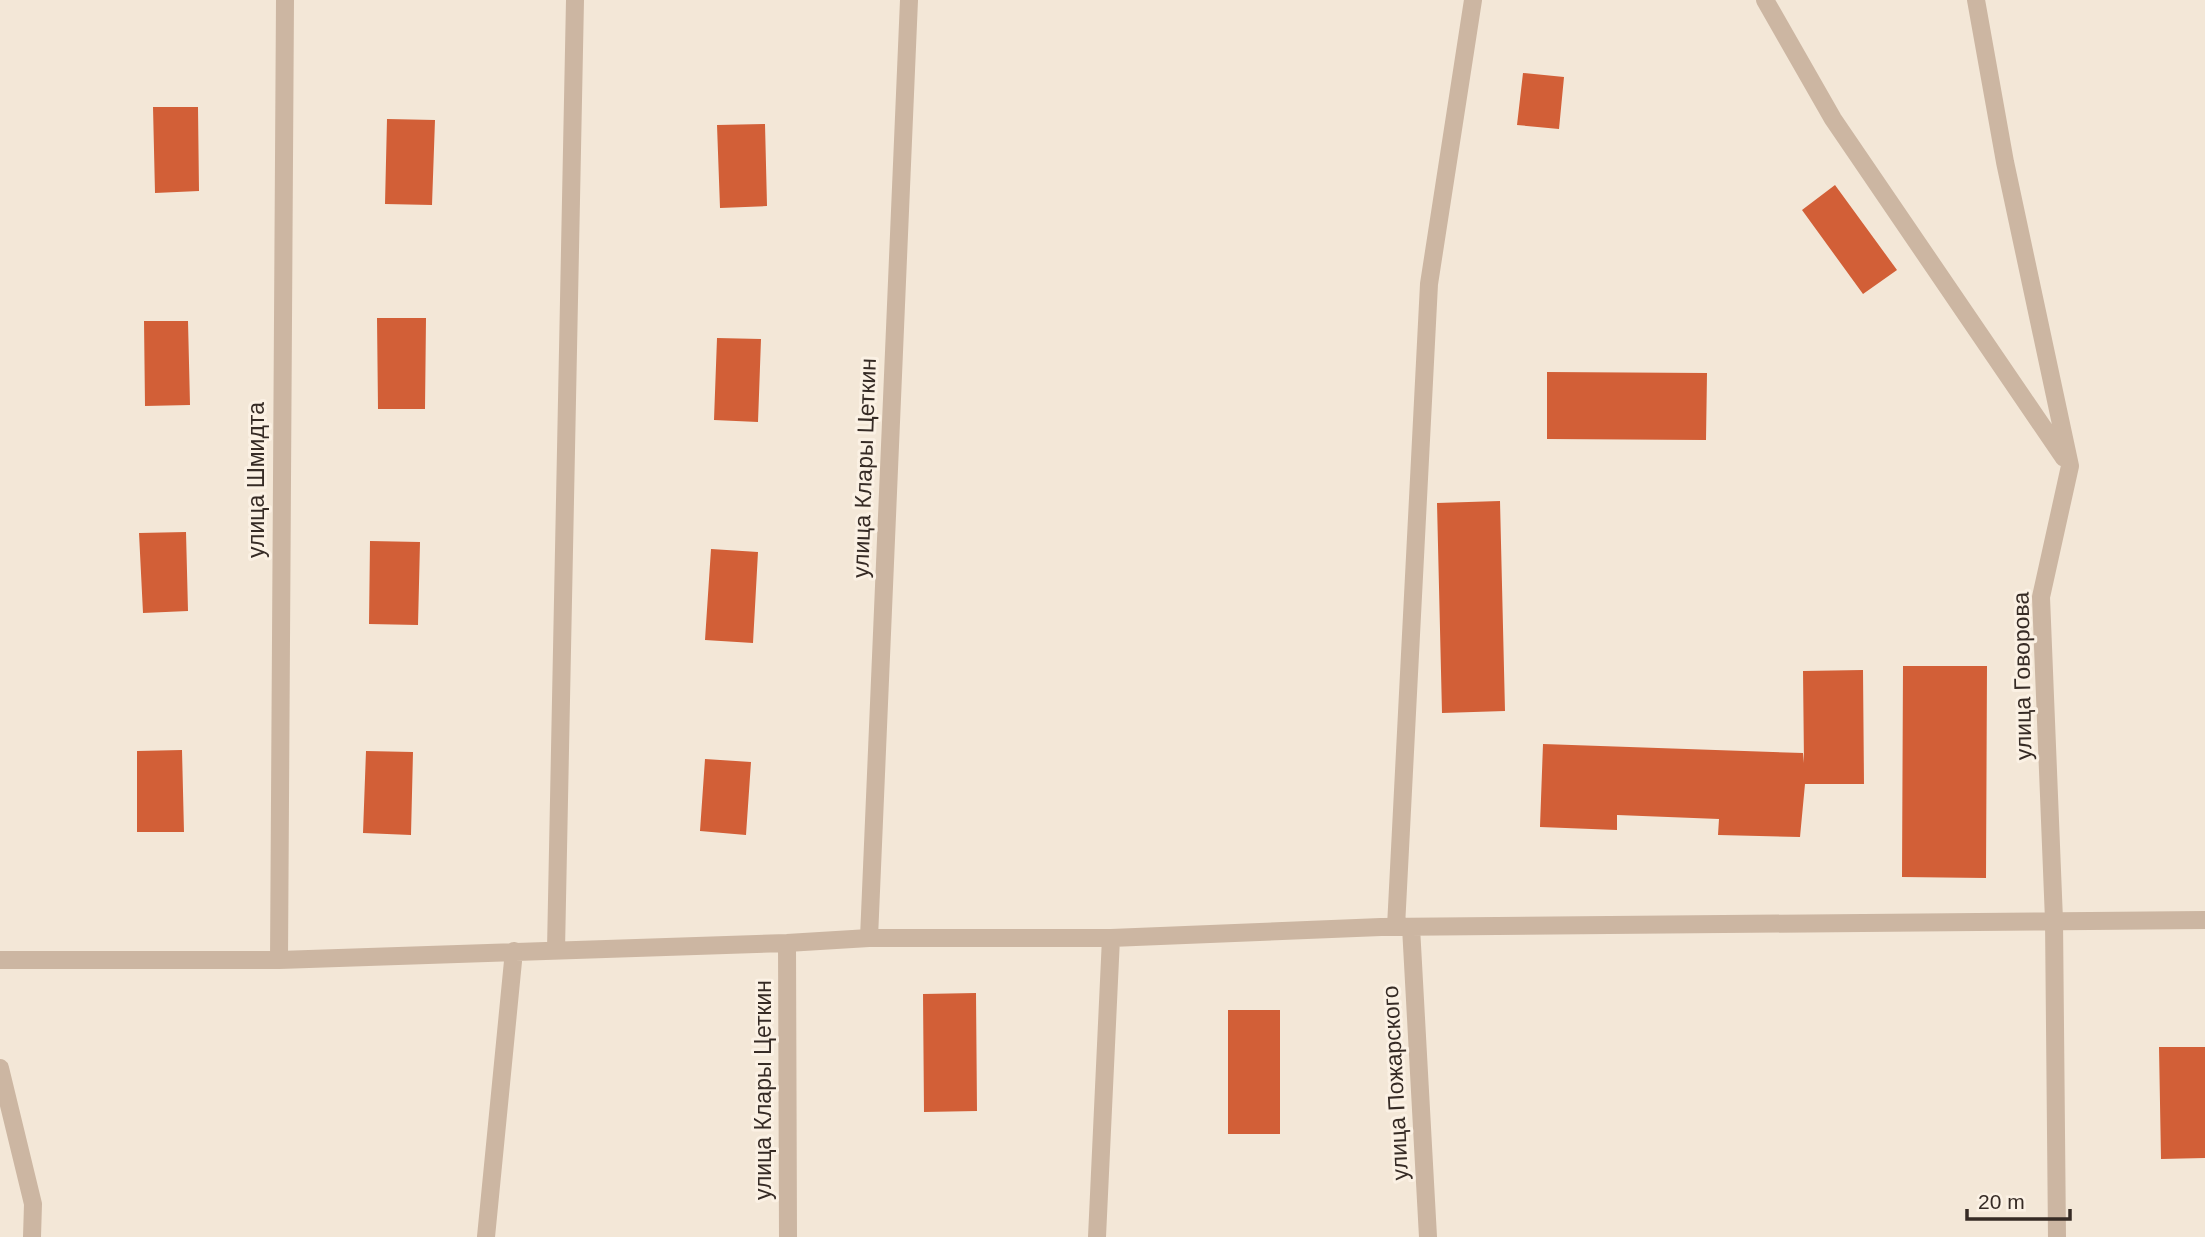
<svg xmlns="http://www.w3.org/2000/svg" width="2205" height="1237" font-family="Helvetica,sans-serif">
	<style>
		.building { fill: #d25f37 }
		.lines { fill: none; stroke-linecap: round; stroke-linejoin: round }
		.minor { stroke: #ccb6a2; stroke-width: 18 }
		.labels { text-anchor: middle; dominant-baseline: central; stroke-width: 6; stroke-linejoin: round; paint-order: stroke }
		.street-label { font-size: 23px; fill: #362b25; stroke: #fbf1e4 }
	</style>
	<rect width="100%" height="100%" fill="#f3e7d7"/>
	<path class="building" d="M1523 73 1564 77 1559 129 1517 125Z
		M153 107H198L199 191 155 193Z
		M387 119 435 120 432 205 385 204Z
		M765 124 767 206 720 208 717 125Z
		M1835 185 1897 270 1863 294 1802 210Z
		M377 318H426L425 409H378Z
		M144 321H188L190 405 145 406Z
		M717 338 761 339 758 422 714 420Z
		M1547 372 1707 373 1706 440 1547 439Z
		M1500 501 1505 711 1442 713 1437 503Z
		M186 532 188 611 143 613 139 533Z
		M370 541 420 542 418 625 369 624Z
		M711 549 758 552 753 643 705 640Z
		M1903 666H1987L1986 878 1902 877Z
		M1863 670 1864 784H1805L1800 837 1718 835 1719 819 1617 815V830L1540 827 1543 744 1803 753 1804 763 1803 671Z
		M182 750 184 832H137V751Z
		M366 751 413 752 411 835 363 833Z
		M705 759 751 762 746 835 700 831Z
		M976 993 977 1111 924 1112 923 994Z
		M1228 1010H1280V1134H1228Z
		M2159 1047H2205V1158L2161 1159Z"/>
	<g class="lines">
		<path class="minor" d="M1765 0 1833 119 2064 458
			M1976 0 2005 162 2070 466 2041 597 2054 920 2057 1237
			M1396 927 1429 284 1473 0
			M1411 927 1428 1237
			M869 938 909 0
			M787 943 788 1237
			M556 950 575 0
			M0 960H279L787 943 869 938H1111L1381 927 2205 920
			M279 960 285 0
			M0 1068 33 1204 32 1237
			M486 1237 514 951
			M1097 1237 1111 938"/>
	</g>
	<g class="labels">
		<g class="street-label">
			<text transform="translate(864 468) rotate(-88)">улица Клары Цеткин</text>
			<text transform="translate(256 480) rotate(-90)">улица Шмидта</text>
			<text transform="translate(2022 676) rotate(-91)">улица Говорова</text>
			<text transform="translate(1395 1083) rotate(-93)">улица Пожарского</text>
			<text transform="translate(763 1090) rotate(-90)">улица Клары Цеткин</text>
		</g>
	</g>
	<path d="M1967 1209v10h103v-10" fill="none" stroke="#362b25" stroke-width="3.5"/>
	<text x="1978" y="1209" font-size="21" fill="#362b25" stroke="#fbf1e4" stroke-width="5" paint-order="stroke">20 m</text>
</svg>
